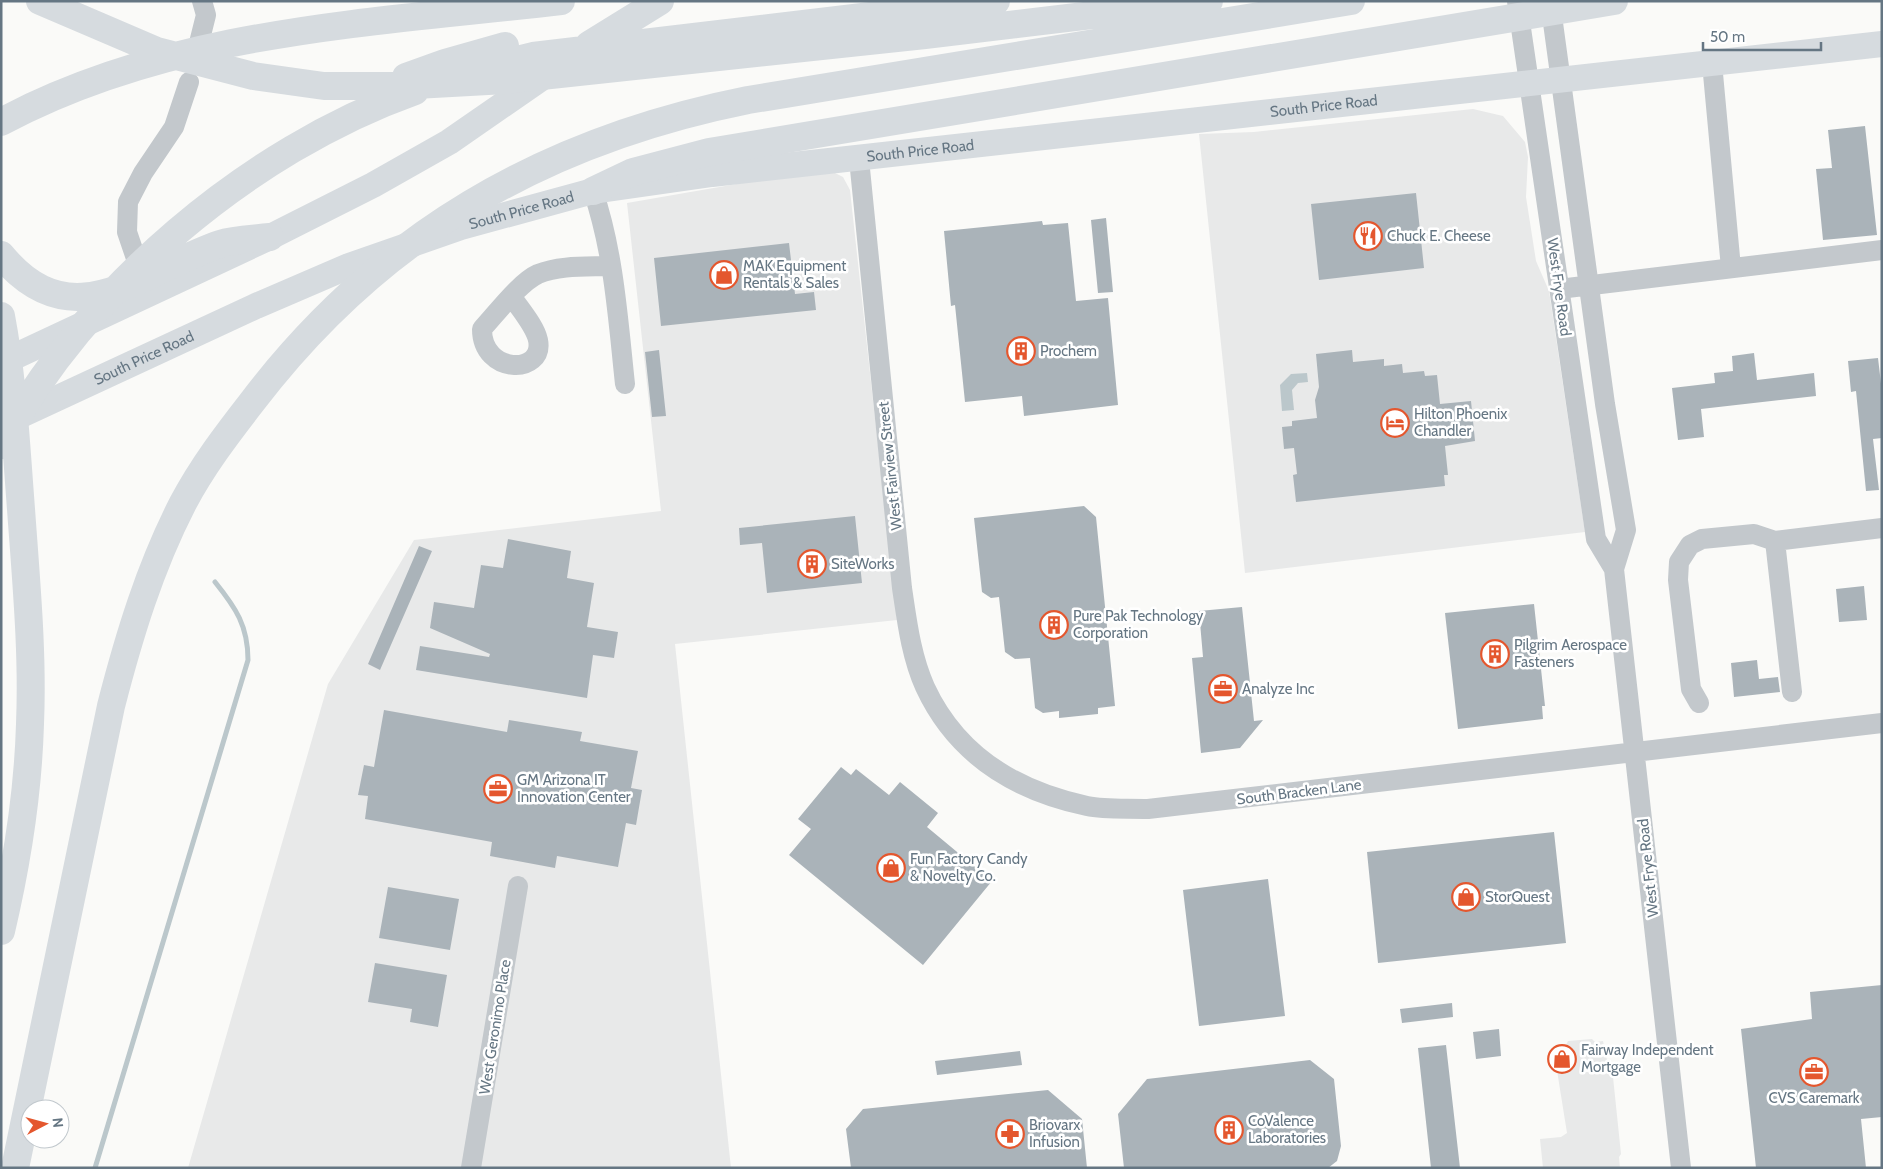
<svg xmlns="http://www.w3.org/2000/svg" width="1883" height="1169" font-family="Cabin,sans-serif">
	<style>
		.built { fill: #e8e9e9 }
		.water { fill: #bbc7cb }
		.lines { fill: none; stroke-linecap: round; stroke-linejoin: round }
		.stream { stroke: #bbc7cb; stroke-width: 5 }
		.building { fill: #aab3b9 }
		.minor { stroke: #c3c8cc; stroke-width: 20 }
		.major { stroke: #d6dbdf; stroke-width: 26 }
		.highway { stroke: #d6dbdf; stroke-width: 28 }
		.labels { text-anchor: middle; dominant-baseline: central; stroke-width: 5; stroke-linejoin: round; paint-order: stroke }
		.street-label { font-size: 15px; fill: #657683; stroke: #fff }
		.poi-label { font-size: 15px; fill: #657683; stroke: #fff; text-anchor: start }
	</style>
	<rect width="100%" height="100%" fill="#fafaf8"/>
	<path class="built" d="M1473 109 1503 116 1525 142 1528 157 1526 197 1536 261 1549 291 1585 532 1245 573 1199 134 1254 132Z
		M835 173 843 177 850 190 897 620 675 644 731 1168H188L328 684 414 540 661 511 627 203 765 179Z
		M1592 1039 1595 1042 1603 1041 1610 1074 1613 1077 1621 1154 1619 1157 1620 1168H1543L1540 1139 1561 1137 1567 1133 1555 1058 1558 1054 1557 1046 1566 1045 1568 1041Z"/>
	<path class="water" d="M1307 373 1308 382 1298 383 1292 390 1294 410 1282 411 1280 385 1291 374Z"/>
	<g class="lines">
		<path class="stream" d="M95 1168 248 660C248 626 236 608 215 582"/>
	</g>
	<path class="building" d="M1865 126 1877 235 1823 240 1816 169 1832 168 1828 130Z
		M1416 193 1424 268 1319 280 1311 204Z
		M1106 218 1113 292 1098 293 1091 220Z
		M1042 221 1043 225 1068 223 1076 301 1108 298 1118 405 1024 416 1022 396 965 402 955 305 951 306 944 231Z
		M789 243 795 294 814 292 816 310 661 326 654 258Z
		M659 350 666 416 652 417 645 352Z
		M1352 350 1353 362 1384 359V366L1402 364 1403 373 1424 371 1425 376 1437 375 1440 404 1471 401 1475 441 1445 446 1448 475H1444L1445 486 1296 502 1293 475 1297 474 1294 448 1284 449 1282 427 1292 426V421L1317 418 1315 400 1319 387 1316 354Z
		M1754 353 1757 380 1814 373 1816 396 1701 409 1704 437 1678 440 1672 388 1715 383 1714 373 1733 371 1732 356Z
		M1878 358 1882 392V438L1873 439 1879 490 1866 491 1856 391 1851 392 1848 361Z
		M1084 506 1096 517 1115 706 1098 708V714L1059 718V711L1043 713 1035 708 1030 658 1015 659 1005 652 999 597 991 598 982 592 974 518Z
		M855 516 862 583 767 593 762 543 740 545 739 528Z
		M508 539 571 551 567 578 594 583 587 627 618 632 614 658 593 655 587 698 416 670 420 646 489 657 490 654 430 628 434 602 474 608 481 565 503 568Z
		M419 546 432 551 380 670 368 664Z
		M1864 586 1867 620 1839 622 1836 589Z
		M1534 604 1545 706H1542L1543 719 1458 729 1445 613Z
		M1242 607 1254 721 1263 720 1240 748 1201 753 1192 658 1203 657 1199 611Z
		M1757 660 1759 679 1778 677 1780 692 1734 697 1731 663Z
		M384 710 507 732 509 720 582 732 580 741 638 751 631 788 642 790 636 825 626 823 618 867 557 856 555 868 490 856 492 842 365 819 368 796 358 795 364 765 374 767Z
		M841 767 851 775 856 769 889 795 900 782 938 813 927 827 992 881 923 965 789 855 811 829 798 819Z
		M1554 832 1566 943 1378 963 1367 852Z
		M1268 879 1285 1016 1199 1026 1183 890Z
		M388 887 459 899 450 950 379 938Z
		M375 963 447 975 438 1027 410 1022 412 1009 368 1002Z
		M1882 985V1117L1861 1119 1866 1168H1756L1741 1029 1812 1019 1810 992Z
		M1452 1003 1453 1017 1402 1023 1400 1009Z
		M1499 1029 1501 1056 1476 1059 1473 1032Z
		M1446 1045 1460 1168H1431L1418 1048Z
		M1020 1051 1022 1065 937 1075 935 1061Z
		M1310 1060 1334 1079 1341 1146 1337 1161 1328 1168H1124L1118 1114 1147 1079Z
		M1048 1090 1082 1119 1087 1168H851L846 1129 863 1109Z"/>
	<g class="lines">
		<path class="minor" d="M1517 1 1596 539 1614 569 1681 1168
			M1550 1 1605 404 1626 530 1614 569
			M199 43 206 15 202 1
			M1712 63 1731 268
			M859 159 902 588C907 621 911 656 925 687 957 756 1016 791 1087 806 1106 810 1128 808 1148 809L1882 723
			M593 191C614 253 618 319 625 384
			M143 279 127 232 128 202 143 173 174 127 189 82
			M1559 289 1882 250
			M512 297C520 309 535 326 538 340 545 375 482 375 482 329 496 314 520 282 538 274 560 265 588 267 611 266
			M1792 692 1775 541 1882 528
			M1699 703 1691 689 1678 580 1679 562 1690 545 1702 539 1754 534 1775 541
			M471 1168 518 886"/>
		<g class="major">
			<path d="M1 363 270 237 373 185 449 142 550 72"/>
			<path id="s1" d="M6 422 256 306 349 266 461 227 593 191 712 174 1882 44"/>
		</g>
		<path class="highway" d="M40 1 157 51 253 76 324 86H397L506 80 925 35 1209 1
			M589 45 660 1
			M484 68 533 56 996 1
			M406 77 445 63 505 46
			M1 122C173 30 372 23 561 1
			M593 191 633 172 709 152 1614 1
			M1 255C73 342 140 271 220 244 235 239 254 239 270 237
			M1 316C13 379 16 445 21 509 26 580 33 653 30 724 28 793 17 863 1 931
			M1 445C85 289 249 150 415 91
			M15 1168 111 706C129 636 150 567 183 503 202 467 227 434 252 402 379 235 543 141 748 100L1351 1"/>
	</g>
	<defs>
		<symbol id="restaurant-ring" viewBox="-11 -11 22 22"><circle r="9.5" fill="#fff" stroke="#e4572e" stroke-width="1.5"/><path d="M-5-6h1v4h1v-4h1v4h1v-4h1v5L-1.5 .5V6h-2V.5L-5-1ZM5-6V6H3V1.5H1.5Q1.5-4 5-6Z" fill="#e4572e"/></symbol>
		<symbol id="shop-ring" viewBox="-11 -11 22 22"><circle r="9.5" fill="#fff" stroke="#e4572e" stroke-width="1.5"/><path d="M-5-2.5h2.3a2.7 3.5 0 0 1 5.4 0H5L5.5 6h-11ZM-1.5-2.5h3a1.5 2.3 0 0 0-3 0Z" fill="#e4572e"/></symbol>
		<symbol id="building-ring" viewBox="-11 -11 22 22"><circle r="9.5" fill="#fff" stroke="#e4572e" stroke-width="1.5"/><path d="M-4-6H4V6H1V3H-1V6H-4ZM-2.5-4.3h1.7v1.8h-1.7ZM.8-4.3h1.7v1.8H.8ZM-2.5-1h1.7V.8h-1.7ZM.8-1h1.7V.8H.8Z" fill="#e4572e"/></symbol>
		<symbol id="hotel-ring" viewBox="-11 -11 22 22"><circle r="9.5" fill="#fff" stroke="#e4572e" stroke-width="1.5"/><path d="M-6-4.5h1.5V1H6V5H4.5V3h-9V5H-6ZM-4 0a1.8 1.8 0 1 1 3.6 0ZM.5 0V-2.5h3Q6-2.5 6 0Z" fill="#e4572e"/></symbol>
		<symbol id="office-ring" viewBox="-11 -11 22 22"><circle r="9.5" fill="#fff" stroke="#e4572e" stroke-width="1.5"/><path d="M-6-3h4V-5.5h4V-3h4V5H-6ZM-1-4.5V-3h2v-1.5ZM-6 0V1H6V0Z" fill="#e4572e"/></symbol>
		<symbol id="pharmacy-ring" viewBox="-11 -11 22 22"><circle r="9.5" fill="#fff" stroke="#e4572e" stroke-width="1.5"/><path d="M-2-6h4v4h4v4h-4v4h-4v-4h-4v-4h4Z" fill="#e4572e"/></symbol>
	</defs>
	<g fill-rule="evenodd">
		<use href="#restaurant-ring" x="1352" y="220" width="32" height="32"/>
		<use href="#shop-ring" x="708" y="259" width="32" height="32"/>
		<use href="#building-ring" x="1005" y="335" width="32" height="32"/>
		<use href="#hotel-ring" x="1379" y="407" width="32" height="32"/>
		<use href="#building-ring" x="796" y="548" width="32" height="32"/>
		<use href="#building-ring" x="1038" y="609" width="32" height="32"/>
		<use href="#building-ring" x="1479" y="638" width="32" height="32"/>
		<use href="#office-ring" x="1207" y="673" width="32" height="32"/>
		<use href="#office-ring" x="482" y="773" width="32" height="32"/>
		<use href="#shop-ring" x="875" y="852" width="32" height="32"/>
		<use href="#shop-ring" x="1450" y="881" width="32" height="32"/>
		<use href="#shop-ring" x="1546" y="1043" width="32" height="32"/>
		<use href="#office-ring" x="1798" y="1056" width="32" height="32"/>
		<use href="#building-ring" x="1213" y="1114" width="32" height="32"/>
		<use href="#pharmacy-ring" x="994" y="1118" width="32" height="32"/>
	</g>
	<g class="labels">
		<g class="street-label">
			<text stroke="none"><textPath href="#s1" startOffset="1368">South Price Road</textPath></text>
			<text stroke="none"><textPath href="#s1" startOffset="962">South Price Road</textPath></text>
			<text stroke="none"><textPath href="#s1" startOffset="558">South Price Road</textPath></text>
			<text transform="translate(1559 287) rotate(82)">West Frye Road</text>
			<text stroke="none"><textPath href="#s1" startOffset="152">South Price Road</textPath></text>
			<text transform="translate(890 466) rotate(-96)">West Fairview Street</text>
			<text transform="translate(1299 792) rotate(-7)">South Bracken Lane</text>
			<text transform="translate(1648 868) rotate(-96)">West Frye Road</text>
			<text transform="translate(495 1027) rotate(-81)">West Geronimo Place</text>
		</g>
		<g class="poi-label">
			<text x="1387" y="236">Chuck E. Cheese</text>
			<text x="743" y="266">MAK Equipment<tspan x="743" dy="17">Rentals &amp; Sales</tspan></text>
			<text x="1040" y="351">Prochem</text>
			<text x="1414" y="414">Hilton Phoenix<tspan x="1414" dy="17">Chandler</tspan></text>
			<text x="831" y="564">SiteWorks</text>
			<text x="1073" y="616">Pure Pak Technology<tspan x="1073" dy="17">Corporation</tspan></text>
			<text x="1514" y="645">Pilgrim Aerospace<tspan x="1514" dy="17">Fasteners</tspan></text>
			<text x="1242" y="689">Analyze Inc</text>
			<text x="517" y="780">GM Arizona IT<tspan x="517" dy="17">Innovation Center</tspan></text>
			<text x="910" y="859">Fun Factory Candy<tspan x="910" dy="17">&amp; Novelty Co.</tspan></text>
			<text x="1485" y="897">StorQuest</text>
			<text x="1581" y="1050">Fairway Independent<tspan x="1581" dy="17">Mortgage</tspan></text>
			<text x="1814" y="1098" text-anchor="middle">CVS Caremark</text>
			<text x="1248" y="1121">CoValence<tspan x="1248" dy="17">Laboratories</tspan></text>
			<text x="1029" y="1125">Briovarx<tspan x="1029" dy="17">Infusion</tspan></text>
		</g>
	</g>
	<rect width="1883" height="1169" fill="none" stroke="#657683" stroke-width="5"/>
	<g transform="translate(45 1124) rotate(84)"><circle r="24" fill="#ffffff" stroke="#c1c8cd"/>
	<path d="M0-4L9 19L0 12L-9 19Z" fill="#e4572e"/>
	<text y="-8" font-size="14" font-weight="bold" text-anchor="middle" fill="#657683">N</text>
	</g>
	<path d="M1703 42v8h118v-8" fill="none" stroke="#657683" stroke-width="2.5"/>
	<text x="1710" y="42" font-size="15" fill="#657683" stroke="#ffffff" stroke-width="4" paint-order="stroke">50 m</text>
</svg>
